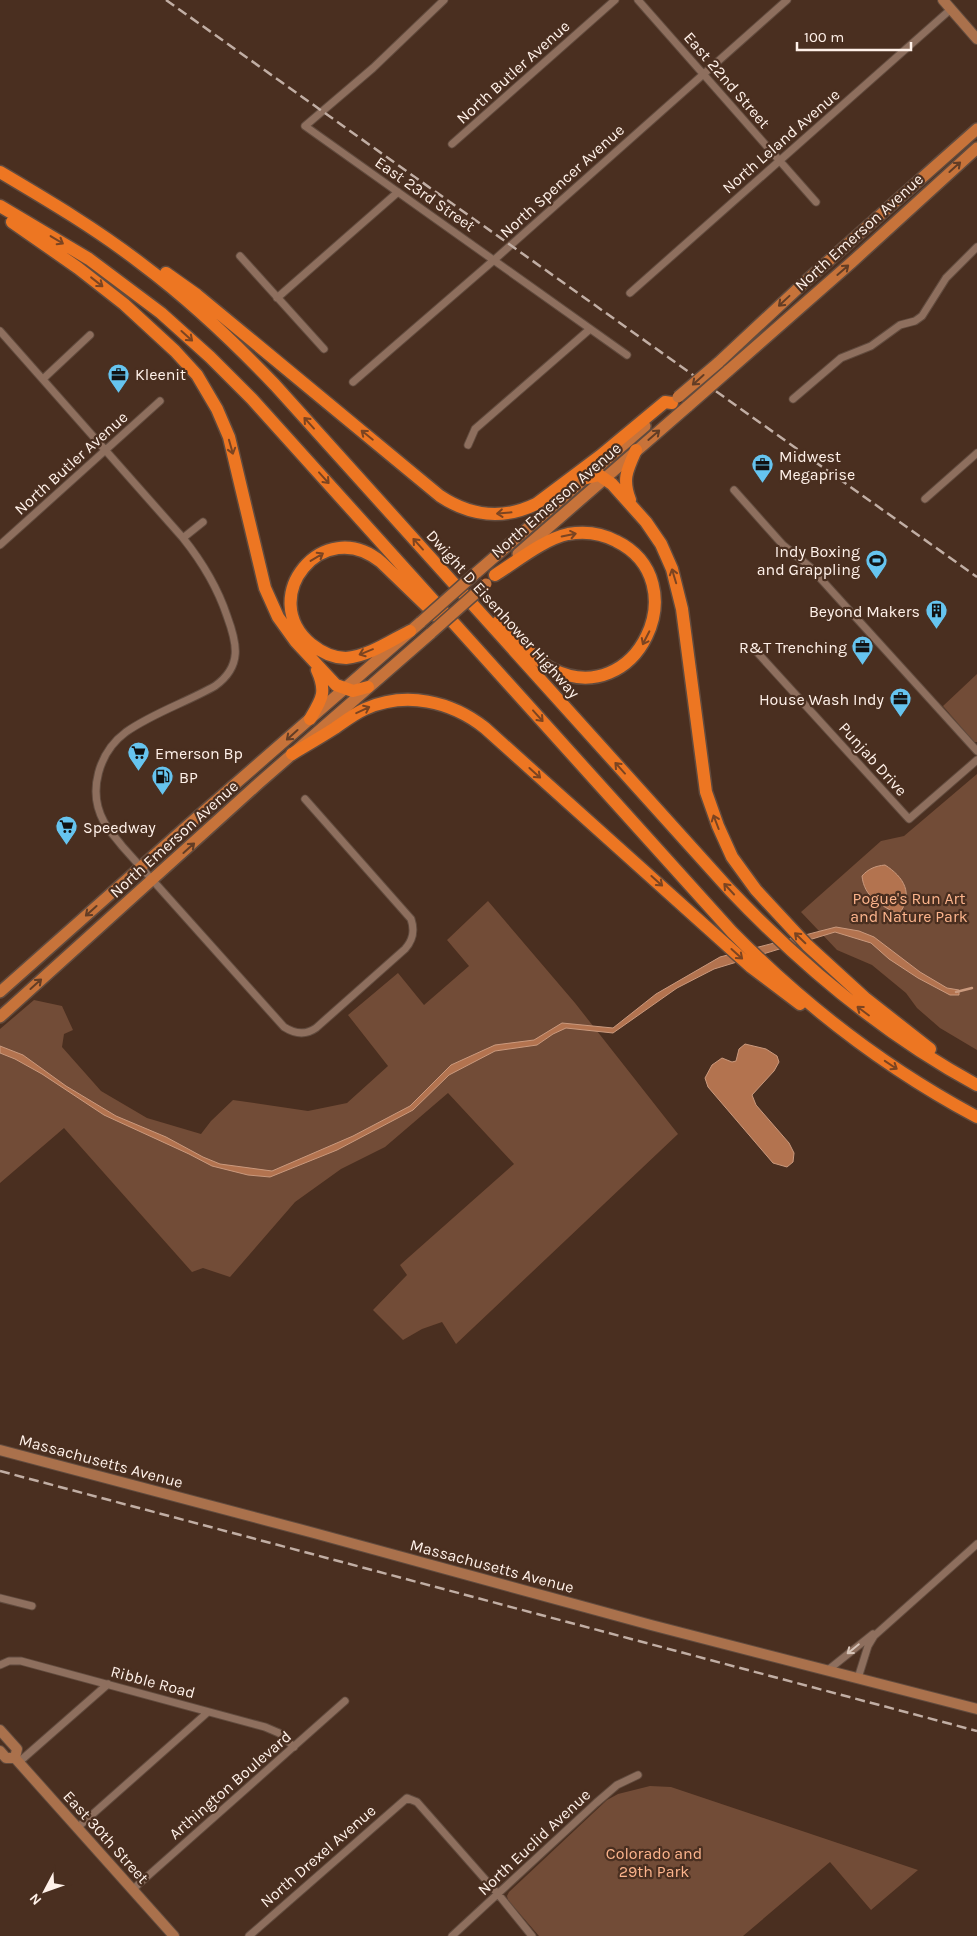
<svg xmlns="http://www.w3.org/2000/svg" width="977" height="1936" font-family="Karla,sans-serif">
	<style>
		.green { fill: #724c37 }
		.water { fill: #b3734f; stroke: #ca997d }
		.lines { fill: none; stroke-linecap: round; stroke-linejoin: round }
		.stream { stroke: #ca997d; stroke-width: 2.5 }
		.street-casing { stroke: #614b3e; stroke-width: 9 }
		.secondary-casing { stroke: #614b3e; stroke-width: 12 }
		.primary-casing { stroke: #614b3e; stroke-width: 14 }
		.highway-casing { stroke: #614b3e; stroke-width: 15 }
		.street { stroke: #8e6f5e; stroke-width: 7 }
		.secondary { stroke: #aa714c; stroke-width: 10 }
		.primary { stroke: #c7733a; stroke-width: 11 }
		.highway { stroke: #ed7622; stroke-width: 12 }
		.rail { stroke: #c1aea4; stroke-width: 2.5; stroke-dasharray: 10 5; stroke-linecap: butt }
		.primary-bridge-casing { stroke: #614b3e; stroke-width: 14; stroke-linecap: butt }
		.primary-bridge { stroke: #c7733a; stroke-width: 11 }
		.oneway { stroke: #633d25 }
		.oneway2 { stroke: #7b4421 }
		.oneway3 { stroke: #d7c4b8 }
		.labels { text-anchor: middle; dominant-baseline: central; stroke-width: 4.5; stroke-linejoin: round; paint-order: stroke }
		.street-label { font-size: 16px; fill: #fff1e9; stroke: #4a2f20 }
		.poi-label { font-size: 16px; fill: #fff1e9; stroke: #4a2f20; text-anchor: start }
		.park-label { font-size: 16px; fill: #fdb58d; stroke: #4a2f20 }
	</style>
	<rect width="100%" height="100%" fill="#4a2f20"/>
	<path class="green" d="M977 674V742H974L943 706Z
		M977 774V1050L940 1028 917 1008 906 993 872 965 837 950 801 912 881 841 904 836Z
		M488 901 575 1003 678 1134 456 1344 442 1322 422 1329 403 1340 373 1310 407 1275 400 1265 514 1164 448 1093 385 1147 341 1169 295 1202 230 1277 203 1268 192 1272 64 1128 0 1183V1029L34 1000 62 1006 73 1030 64 1034 62 1047 101 1091 147 1118 201 1134 211 1121 233 1100 308 1111 347 1103 388 1066 348 1015 398 973 424 1005 469 966 447 940Z
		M650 1786 671 1787 918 1870 871 1910 830 1862 743 1936H539L508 1900 507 1896 509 1892 607 1800 618 1794Z"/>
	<path class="water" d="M885 865C904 877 914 894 899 914 881 906 864 897 862 876 868 869 875 866 885 865Z
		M836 927 859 931 874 937 920 972 947 988 959 990V995H950L918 978 889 959 871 943 835 932 714 969 677 988 613 1033 566 1028 553 1034 537 1045 495 1051 449 1075 413 1110 337 1150 270 1177 248 1175 212 1166 189 1154 104 1115 42 1074 15 1059 0 1053V1046L23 1055 66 1086 116 1116 166 1137 203 1157 220 1164 272 1171 353 1136 410 1106 451 1065 495 1045 534 1040 562 1023 613 1028 656 994 720 957Z
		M745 1044 766 1049 777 1056 779 1062 774 1071 752 1095 756 1105 789 1143 794 1153 793 1162 787 1167 773 1163 708 1087 705 1078 712 1065 722 1058 732 1062 736 1061 739 1049Z"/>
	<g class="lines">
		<path class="stream" d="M956 992 972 988"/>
		<defs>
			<path id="street" d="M444 0 373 68 305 126 627 355
				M638 0 816 202
				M452 144 615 0
				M240 256 324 349
				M630 293 951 9
				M277 298 398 192
				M0 331 183 538C203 563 217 586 227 616 237 643 243 666 215 686 187 702 153 713 126 732 99 752 87 791 104 822 109 831 116 838 122 846L284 1027C295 1034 306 1035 316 1028L405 949C413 940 415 931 411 919L305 799
				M43 379 90 335
				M353 382 494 260 787 0
				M793 399 841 358 871 346 900 325 915 321 922 316 946 278 977 247
				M468 445 475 429 590 329
				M734 490 783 545 810 567 977 751
				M925 499 977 453
				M183 538 203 522
				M0 545 160 401
				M755 650 909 819 977 760
				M0 1598 32 1606
				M0 1665 9 1661H21L265 1727 279 1733 294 1747
				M828 1670 873 1634
				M858 1678 868 1646 874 1636 977 1544
				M19 1762 108 1684
				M77 1828 208 1712
				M132 1890 345 1701
				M249 1936 407 1798 417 1802 498 1894 532 1936
				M452 1936 596 1803 617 1785 638 1775"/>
			<path id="secondary" d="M943 0 977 39
				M0 1450 314 1533 651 1625 977 1709
				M0 1730 17 1749 15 1758
				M0 1751 6 1758H15
				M15 1758 174 1936"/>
			<path id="primary" d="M718 363 807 280 977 129
				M728 371 852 262 977 148
				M518 554 688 406
				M476 573 645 426
				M0 992 187 826 421 622
				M0 1017 259 783 431 633"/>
			<path id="highway" d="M0 172C49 201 98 230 143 265 191 301 234 342 275 385L729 889C802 966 883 1034 977 1085
				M0 206 89 259 161 313 210 357 252 399 732 932C804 1005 887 1069 977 1117
				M12 222 78 268 124 304 175 351 197 375 217 409 229 437 265 588 278 617 296 642 336 685 353 691 368 687
				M166 273 197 295 440 496C470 516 503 520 536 504L600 456 665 402 672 403
				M587 478 599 475 612 484 646 522 661 544 672 569 682 609 706 792 718 826 732 857 756 890 807 945 865 998 930 1049
				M630 500C622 479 627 470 636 450
				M495 575C516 562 544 539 568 534 585 531 601 533 616 541 698 581 637 712 552 669 533 659 514 636 498 622
				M410 631C390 641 369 656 346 658 334 658 321 652 311 644 256 598 323 514 381 562L440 619
				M310 719C322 699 327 692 317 670
				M292 754C307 745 321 737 335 728 345 721 354 714 365 709 406 691 451 701 485 728L751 967 800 1004"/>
		</defs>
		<use href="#street" class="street-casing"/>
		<use href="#secondary" class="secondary-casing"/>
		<use href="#primary" class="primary-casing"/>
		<use href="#highway" class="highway-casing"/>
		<use href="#street" class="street"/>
		<use href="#secondary" class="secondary"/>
		<use href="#primary" class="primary"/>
		<use href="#highway" class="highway"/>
		<path class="rail" d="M166 0 977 577
			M0 1471 977 1731"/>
		<defs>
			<path id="primary-bridge" d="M678 397 718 363
				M688 406 728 371
				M421 622 476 573
				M431 633 486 584"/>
		</defs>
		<use href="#primary-bridge" class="primary-bridge-casing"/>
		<use href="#primary-bridge" class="primary-bridge"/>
	</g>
	<defs><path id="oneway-shaft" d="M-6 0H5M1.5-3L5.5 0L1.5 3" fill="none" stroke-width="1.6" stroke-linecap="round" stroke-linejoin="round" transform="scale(1.25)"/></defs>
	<g class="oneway">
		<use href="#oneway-shaft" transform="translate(955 167) rotate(-42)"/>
		<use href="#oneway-shaft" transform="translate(843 270) rotate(-41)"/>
		<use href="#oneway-shaft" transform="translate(784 301) rotate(137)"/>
		<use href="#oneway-shaft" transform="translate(698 380) rotate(138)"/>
		<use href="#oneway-shaft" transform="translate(654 435) rotate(-41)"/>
		<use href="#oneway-shaft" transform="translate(292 735) rotate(138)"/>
		<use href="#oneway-shaft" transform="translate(189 848) rotate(-42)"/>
		<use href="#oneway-shaft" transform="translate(91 911) rotate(138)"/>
		<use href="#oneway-shaft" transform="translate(36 984) rotate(-42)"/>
	</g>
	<g class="oneway2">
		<use href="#oneway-shaft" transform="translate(57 240) rotate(31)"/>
		<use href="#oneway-shaft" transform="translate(97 282) rotate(38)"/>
		<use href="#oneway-shaft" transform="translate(187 336) rotate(42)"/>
		<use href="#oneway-shaft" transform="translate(309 423) rotate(-132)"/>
		<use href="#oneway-shaft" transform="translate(367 435) rotate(-141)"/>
		<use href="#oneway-shaft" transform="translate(231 447) rotate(74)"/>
		<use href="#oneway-shaft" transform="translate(324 478) rotate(48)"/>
		<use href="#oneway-shaft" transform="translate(504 513) rotate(175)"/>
		<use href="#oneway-shaft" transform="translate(569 535) rotate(-12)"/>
		<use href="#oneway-shaft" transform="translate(418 544) rotate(-132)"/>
		<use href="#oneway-shaft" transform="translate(317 557) rotate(-31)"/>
		<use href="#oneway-shaft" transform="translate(674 576) rotate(-107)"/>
		<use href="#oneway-shaft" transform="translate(646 638) rotate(117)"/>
		<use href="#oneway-shaft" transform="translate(366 652) rotate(158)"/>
		<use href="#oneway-shaft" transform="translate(363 710) rotate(-25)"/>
		<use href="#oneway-shaft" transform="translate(538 716) rotate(48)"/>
		<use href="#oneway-shaft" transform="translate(620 768) rotate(-132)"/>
		<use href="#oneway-shaft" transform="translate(535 773) rotate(42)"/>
		<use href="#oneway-shaft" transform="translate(716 822) rotate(-111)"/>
		<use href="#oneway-shaft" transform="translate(657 881) rotate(42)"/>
		<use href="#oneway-shaft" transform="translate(729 889) rotate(-133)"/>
		<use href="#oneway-shaft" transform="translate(800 938) rotate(-136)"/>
		<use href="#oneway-shaft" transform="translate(737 954) rotate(42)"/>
		<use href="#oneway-shaft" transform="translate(863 1011) rotate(-143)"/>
		<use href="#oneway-shaft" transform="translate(891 1065) rotate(34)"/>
	</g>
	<use class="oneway3" href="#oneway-shaft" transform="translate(853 1649) rotate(141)"/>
	<defs>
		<symbol id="office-pin" viewBox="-11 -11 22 30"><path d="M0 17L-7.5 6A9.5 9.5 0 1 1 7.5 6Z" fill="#66c4ef" stroke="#4a2f20"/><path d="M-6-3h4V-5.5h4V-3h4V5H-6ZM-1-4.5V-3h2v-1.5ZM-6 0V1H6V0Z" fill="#111"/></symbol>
		<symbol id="stadium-pin" viewBox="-11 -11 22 30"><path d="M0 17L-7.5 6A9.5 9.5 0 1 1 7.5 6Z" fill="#66c4ef" stroke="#4a2f20"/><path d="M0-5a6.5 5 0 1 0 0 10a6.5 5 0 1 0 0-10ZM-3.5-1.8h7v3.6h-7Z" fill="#111"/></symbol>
		<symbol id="building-pin" viewBox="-11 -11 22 30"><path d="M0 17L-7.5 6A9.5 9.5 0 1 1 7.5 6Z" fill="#66c4ef" stroke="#4a2f20"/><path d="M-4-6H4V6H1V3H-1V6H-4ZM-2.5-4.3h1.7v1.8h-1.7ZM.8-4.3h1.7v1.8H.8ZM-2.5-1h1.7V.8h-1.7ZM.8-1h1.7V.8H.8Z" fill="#111"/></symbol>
		<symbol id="supermarket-pin" viewBox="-11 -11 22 30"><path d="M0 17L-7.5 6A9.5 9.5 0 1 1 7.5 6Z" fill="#66c4ef" stroke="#4a2f20"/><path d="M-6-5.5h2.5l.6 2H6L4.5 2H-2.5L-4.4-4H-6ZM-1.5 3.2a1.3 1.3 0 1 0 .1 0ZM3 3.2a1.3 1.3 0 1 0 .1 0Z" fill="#111"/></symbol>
		<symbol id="fuel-pin" viewBox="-11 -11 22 30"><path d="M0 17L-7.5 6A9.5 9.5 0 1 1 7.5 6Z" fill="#66c4ef" stroke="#4a2f20"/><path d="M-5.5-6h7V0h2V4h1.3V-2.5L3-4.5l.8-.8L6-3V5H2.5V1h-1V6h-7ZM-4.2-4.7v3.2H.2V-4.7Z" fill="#111"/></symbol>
	</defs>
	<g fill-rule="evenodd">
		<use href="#office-pin" x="106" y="362" width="25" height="34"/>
		<use href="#office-pin" x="750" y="452" width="25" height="34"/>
		<use href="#stadium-pin" x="864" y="548" width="25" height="34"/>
		<use href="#building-pin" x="924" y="598" width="25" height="34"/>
		<use href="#office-pin" x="850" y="634" width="25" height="34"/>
		<use href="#office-pin" x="888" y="686" width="25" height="34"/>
		<use href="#supermarket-pin" x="126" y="740" width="25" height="34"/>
		<use href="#fuel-pin" x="150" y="764" width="25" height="34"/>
		<use href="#supermarket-pin" x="54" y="814" width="25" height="34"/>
	</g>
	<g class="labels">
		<g class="street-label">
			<text transform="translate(513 72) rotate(-42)">North Butler Avenue</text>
			<text transform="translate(727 80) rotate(49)">East 22nd Street</text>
			<text transform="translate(781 141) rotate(-41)">North Leland Avenue</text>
			<text transform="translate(562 181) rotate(-42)">North Spencer Avenue</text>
			<text transform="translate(425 194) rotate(35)">East 23rd Street</text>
			<text transform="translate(859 232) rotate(-42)">North Emerson Avenue</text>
			<text transform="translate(71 463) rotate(-42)">North Butler Avenue</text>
			<text transform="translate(556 500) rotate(-41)">North Emerson Avenue</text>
			<text transform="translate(503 614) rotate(48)">Dwight D Eisenhower Highway</text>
			<text transform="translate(873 759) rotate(48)">Punjab Drive</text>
			<text transform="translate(174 839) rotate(-42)">North Emerson Avenue</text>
			<text transform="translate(101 1461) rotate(15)">Massachusetts Avenue</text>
			<text transform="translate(492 1566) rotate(15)">Massachusetts Avenue</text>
			<text transform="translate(153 1682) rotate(15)">Ribble Road</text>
			<text transform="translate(230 1785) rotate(-41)">Arthington Boulevard</text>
			<text transform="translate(106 1837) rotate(48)">East 30th Street</text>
			<text transform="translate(534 1842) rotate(-43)">North Euclid Avenue</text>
			<text transform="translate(318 1856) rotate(-41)">North Drexel Avenue</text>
		</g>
		<g class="poi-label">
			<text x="135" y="374">Kleenit</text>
			<text x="779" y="456">Midwest<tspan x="779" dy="18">Megaprise</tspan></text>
			<text x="860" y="551" text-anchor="end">Indy Boxing<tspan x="860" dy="18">and Grappling</tspan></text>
			<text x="920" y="611" text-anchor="end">Beyond Makers</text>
			<text x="847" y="647" text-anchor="end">R&amp;T Trenching</text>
			<text x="884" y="699" text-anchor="end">House Wash Indy</text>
			<text x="155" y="753">Emerson Bp</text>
			<text x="179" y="777">BP</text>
			<text x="83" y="827">Speedway</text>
		</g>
		<g class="park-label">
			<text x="909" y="898">Pogue's Run Art<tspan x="909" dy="18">and Nature Park</tspan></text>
			<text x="654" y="1853">Colorado and<tspan x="654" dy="18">29th Park</tspan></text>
		</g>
	</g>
	<g transform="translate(45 1891) rotate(229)" stroke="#4a2f20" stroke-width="4" paint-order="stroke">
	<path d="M0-4L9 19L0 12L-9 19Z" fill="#fff1e9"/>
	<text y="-8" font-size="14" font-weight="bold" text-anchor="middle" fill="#fff1e9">N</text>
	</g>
	<path d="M797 42v8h114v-8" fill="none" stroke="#fff1e9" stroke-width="2.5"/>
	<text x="804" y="42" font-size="15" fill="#fff1e9" stroke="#4a2f20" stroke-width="4" paint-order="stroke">100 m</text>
</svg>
